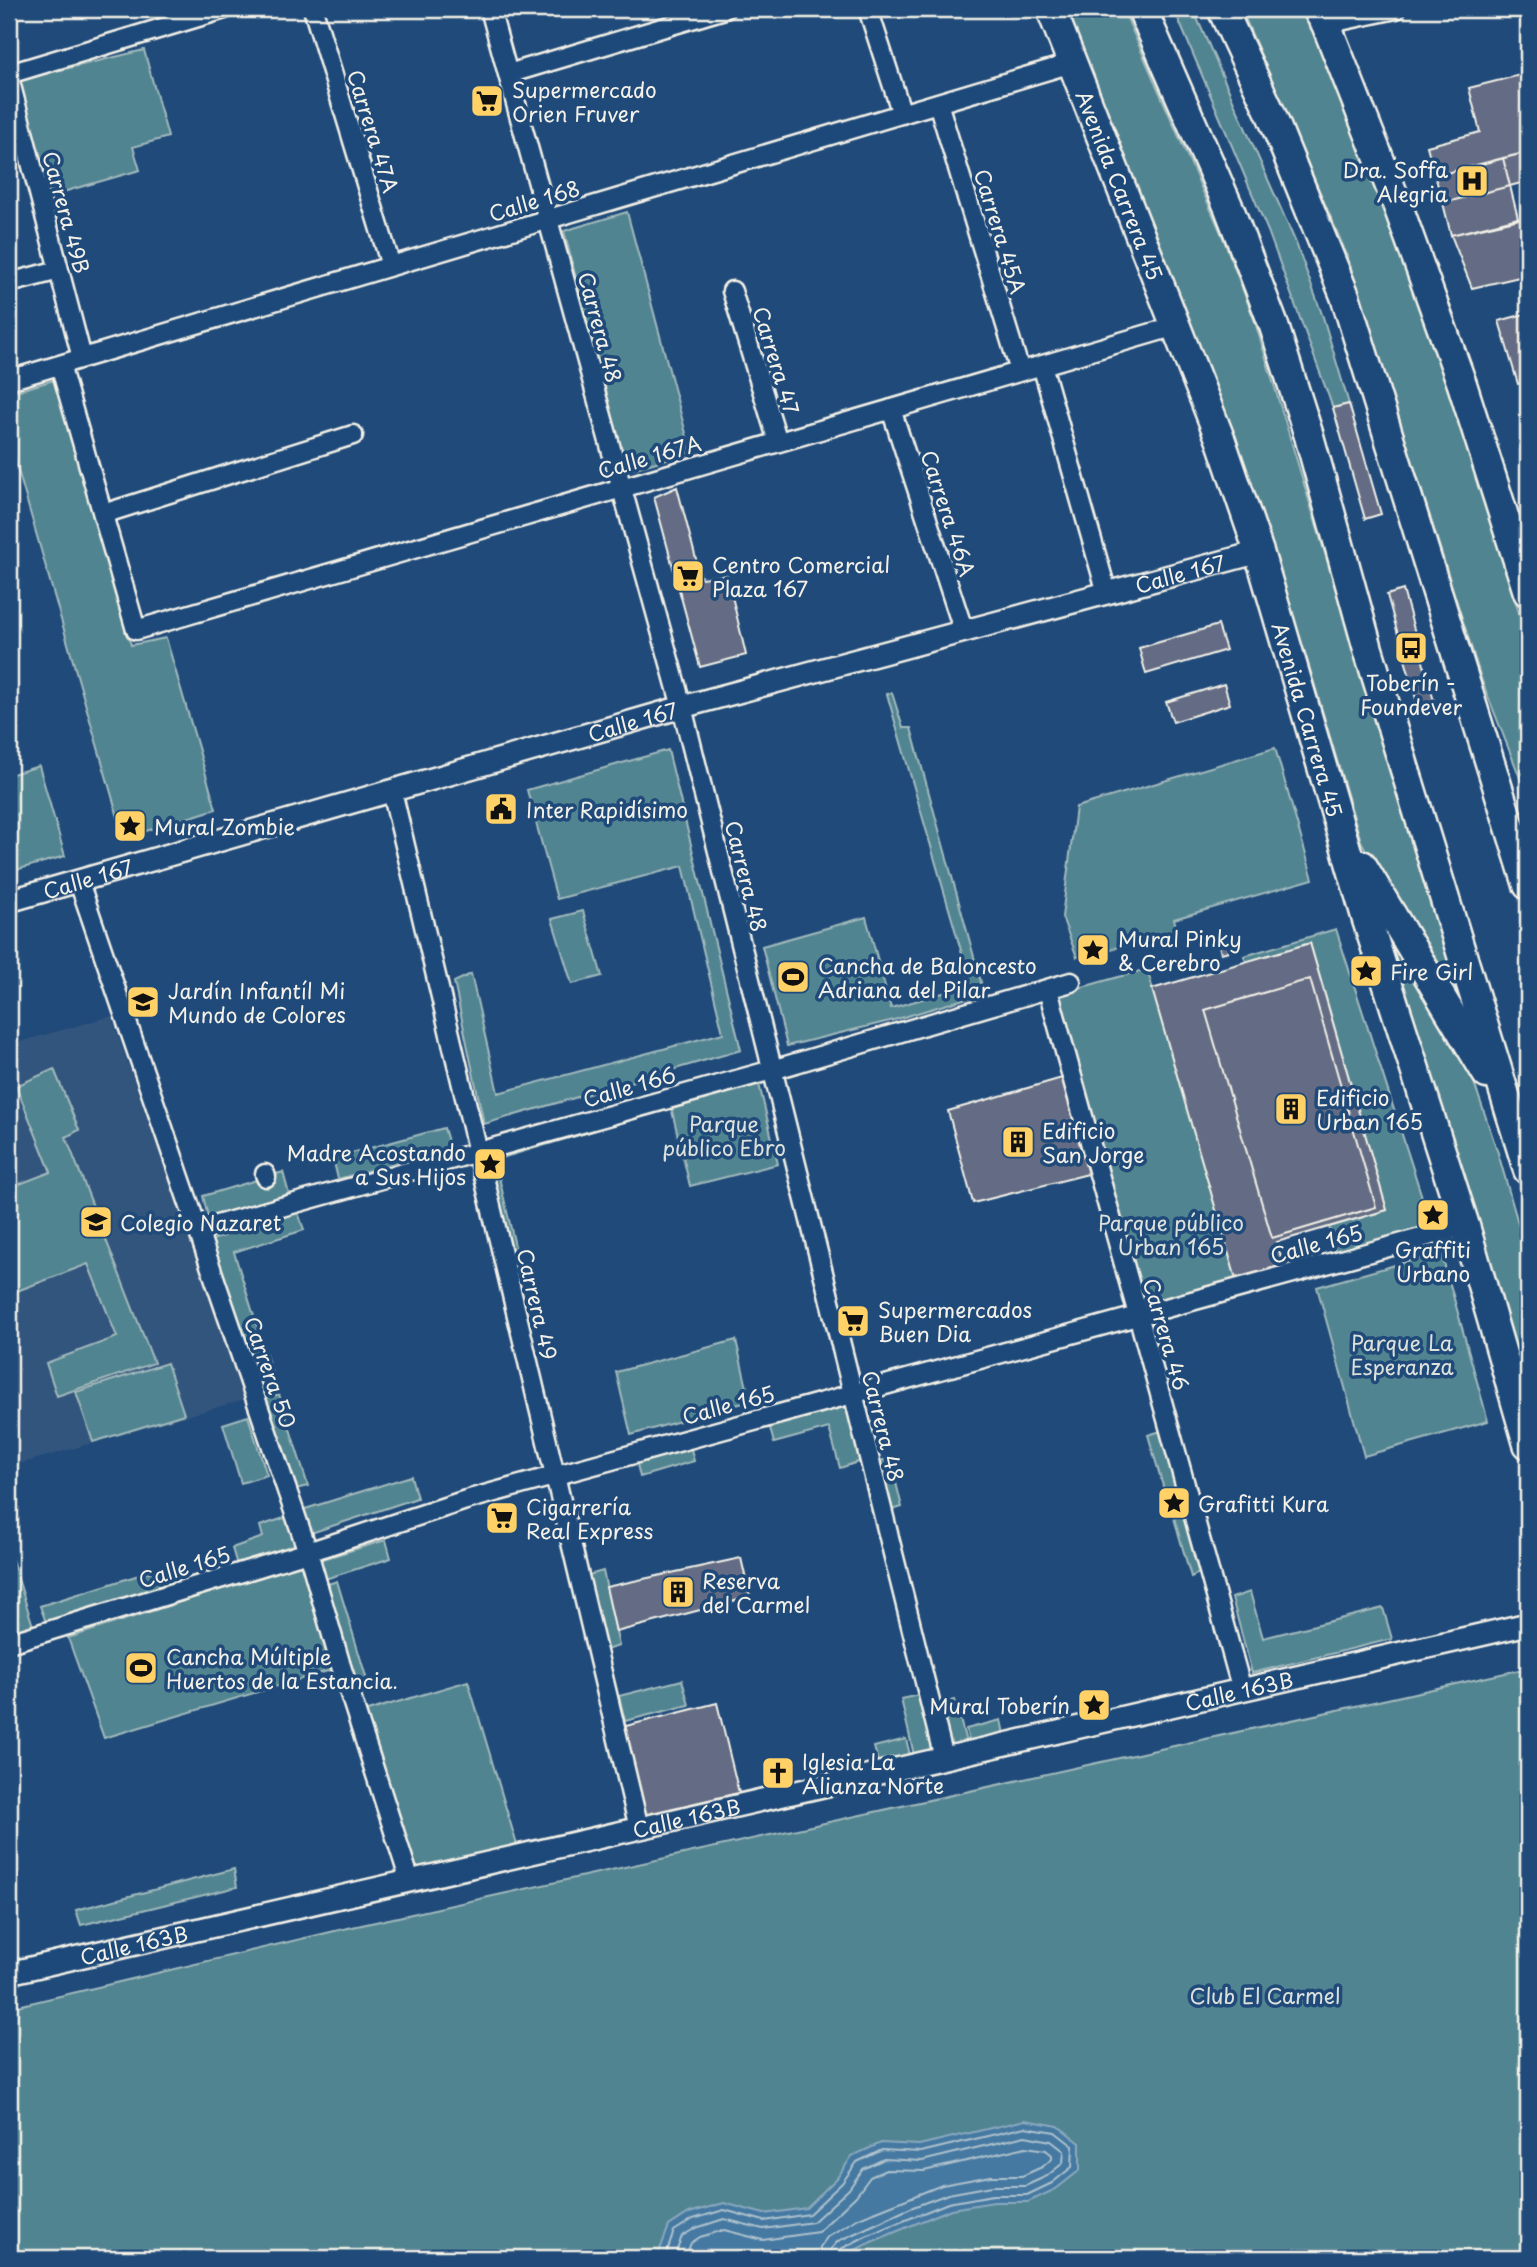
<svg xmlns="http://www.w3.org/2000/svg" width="1537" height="2267" font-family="'Playpen Sans',sans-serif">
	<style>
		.built { fill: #33547d }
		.green { fill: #518491; stroke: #a2babc; stroke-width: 2 }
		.water { fill: #4579a2; stroke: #8ba9be; stroke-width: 2 }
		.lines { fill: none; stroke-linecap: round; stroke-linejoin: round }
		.shore { stroke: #aec1cc; stroke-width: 2 }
		.building { fill: #636c84; stroke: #f4f1e8; stroke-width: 2; fill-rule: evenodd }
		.minor-casing { stroke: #f4f1e8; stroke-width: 23 }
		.tertiary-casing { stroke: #f4f1e8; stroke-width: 26 }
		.trunk-casing { stroke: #f4f1e8; stroke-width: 33 }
		.minor { stroke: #1f4a7a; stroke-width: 18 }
		.tertiary { stroke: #1f4a7a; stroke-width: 21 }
		.trunk { stroke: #1f4a7a; stroke-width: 28 }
		.labels { text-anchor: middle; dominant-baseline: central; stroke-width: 7; stroke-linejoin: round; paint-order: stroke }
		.poi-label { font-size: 21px; fill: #f4f1e8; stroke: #1f4a7a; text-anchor: start }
		.street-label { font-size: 21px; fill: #f4f1e8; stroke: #1f4a7a }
		.park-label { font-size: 21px; fill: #dce1db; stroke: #1f4a7a }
	</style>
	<rect width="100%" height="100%" fill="#1f4a7a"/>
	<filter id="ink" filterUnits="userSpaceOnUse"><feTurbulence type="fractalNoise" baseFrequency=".0143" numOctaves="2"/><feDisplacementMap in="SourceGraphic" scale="14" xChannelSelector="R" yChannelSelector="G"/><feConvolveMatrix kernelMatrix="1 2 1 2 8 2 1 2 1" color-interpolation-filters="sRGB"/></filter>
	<g filter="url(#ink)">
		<path class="built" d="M111 1016 246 1399 9 1467V1045Z"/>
		<path class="green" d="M1061 9H1123L1222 235 1255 322 1461 1003 1414 937 1361 841 1306 656 1229 437Z
			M1174 9H1193L1296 243 1323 317 1349 404 1333 408 1268 231Z
			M1241 9H1304L1333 75 1397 236 1501 550 1528 644V798L1482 681 1347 255Z
			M144 50 168 137 133 147 140 170 49 196 19 80Z
			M627 212 691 452 625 471 564 231Z
			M54 380 131 645 166 638 216 809 124 838 9 439V393Z
			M892 693 903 728H911L984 993 894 1020 787 1046 762 946 866 917 891 1008 971 985 887 694Z
			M1275 748 1313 879 1174 919 1178 933 1077 957 1062 917 1076 807Z
			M668 750 741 1050 484 1124 454 982 471 974 498 1093 723 1033 683 866 557 899 527 790Z
			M39 766 65 856 9 872V775Z
			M583 911 602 976 572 984 552 919Z
			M1380 921 1466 1059 1498 1153 1528 1258V1404Z
			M1336 929 1432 1228 1336 1254 1329 1227 1387 1210 1310 943 1246 962 1244 956Z
			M1147 969 1238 1284 1140 1310 1054 995Z
			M54 1069 79 1130 66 1137 154 1363 57 1396 46 1363 117 1337 88 1264 9 1294V1188L51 1172 16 1086Z
			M759 1084 778 1164 690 1186 671 1107Z
			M629 1114 630 1120 495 1160 523 1280 517 1281 483 1156Z
			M444 1128 450 1148 338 1179 333 1158Z
			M283 1172 289 1194 208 1217 203 1196Z
			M298 1212 304 1230 234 1252 273 1377 257 1383 212 1240Z
			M1441 1252 1488 1421 1364 1456 1317 1287Z
			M736 1340 750 1401 631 1435 616 1372Z
			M167 1363 184 1414 93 1442 76 1392Z
			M279 1394 308 1486 291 1490 263 1399Z
			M844 1399 861 1461 840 1468 829 1428 774 1443 768 1421Z
			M248 1416 267 1475 241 1483 223 1424Z
			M1161 1431 1177 1489 1165 1493 1148 1435Z
			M690 1445 694 1461 640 1477 636 1460Z
			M890 1458 902 1507 886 1512 875 1463Z
			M411 1476 417 1498 311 1533 302 1510Z
			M1184 1515 1201 1572 1191 1577 1174 1518Z
			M290 1516 300 1548 238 1569 232 1548 263 1537 260 1526Z
			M386 1540 391 1558 325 1579 319 1560Z
			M9 1550 33 1626 9 1633Z
			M223 1551 229 1571 201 1580 195 1559Z
			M302 1563 331 1670 104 1738 68 1638Z
			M171 1565 177 1585 47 1625 40 1606Z
			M603 1571 619 1646 602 1651 585 1576Z
			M337 1581 367 1680 356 1683 325 1585Z
			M1250 1592 1263 1638 1383 1608 1392 1639 1252 1673 1232 1598Z
			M1528 1668V2258H9V2008L339 1930Z
			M682 1680 689 1705 625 1721 619 1696Z
			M468 1681 517 1845 412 1870 364 1712Z
			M923 1694 937 1749 914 1755 901 1699Z
			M955 1700 966 1742 945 1747 935 1706Z
			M1001 1720 1004 1734 969 1742 966 1729Z
			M906 1739 910 1755 878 1762 874 1747Z
			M234 1869 237 1887 81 1925 76 1910Z"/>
		<path class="water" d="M1025 2120 1058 2126 1080 2143V2170L1056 2189 1028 2202H994L951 2209 869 2243 840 2258H660L658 2255 669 2226 689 2213 724 2203 764 2214 806 2208 837 2178 852 2156 881 2143 919 2145Z"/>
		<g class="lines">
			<path class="shore" d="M665 2258 674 2231 693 2219 724 2210 764 2221 809 2214 842 2183 857 2162 882 2150 921 2152 1025 2127 1055 2132 1073 2146 1072 2167 1052 2183 1027 2195H993L948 2203 866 2236 841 2249 838 2258
				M674 2258 682 2236 696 2228 724 2219 763 2229 813 2222 849 2189 863 2169 884 2159 922 2161 1025 2136 1051 2141 1064 2151 1063 2163 1047 2176 1025 2186H992L948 2194 913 2207 838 2241 831 2249 829 2258
				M685 2258 691 2243 700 2237 724 2230 763 2240 818 2232 856 2196 870 2177 886 2170 924 2171 1026 2147 1046 2150 1052 2155V2159L1042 2167 1022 2176H991L942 2185 859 2218 828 2236 820 2247 819 2258"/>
		</g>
		<path class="building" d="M1528 73V152L1435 176 1427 146 1480 132 1469 88Z
			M1528 152V181L1510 186 1503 158Z
			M1503 158 1510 186 1443 203 1435 176Z
			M1510 186 1518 218 1451 235 1443 203Z
			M1528 217V275L1472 288 1451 235Z
			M1528 313V381L1518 384 1499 321Z
			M1349 404 1381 514 1365 519 1333 408Z
			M677 487 701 578 727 575 746 655 700 667 654 497Z
			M1403 590 1434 701 1418 706 1387 595Z
			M1218 625 1226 650 1146 674 1139 648Z
			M1224 684 1230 704 1173 722 1166 702Z
			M1233 935 1237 949 1221 953 1217 939Z
			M1310 943 1387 1210 1277 1242 1283 1265 1236 1279 1152 989ZM1310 979 1376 1207 1272 1238 1205 1010Z
			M1310 979 1376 1207 1272 1238 1205 1010Z
			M1062 1078 1088 1174 973 1203 948 1111Z
			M741 1558 750 1597 616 1632 606 1587Z
			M717 1703 739 1793 644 1816 622 1727Z"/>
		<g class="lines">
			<defs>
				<path id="minor" d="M313 9 391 266
					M490 9 682 707 944 1758
					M868 9 902 114
					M1326 24 1396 9
					M9 74 225 9
					M508 74 725 9
					M9 78 82 358
					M938 103 1020 371
					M9 283 59 270
					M732 291 778 442
					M60 365 136 630 1176 326
					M1042 365 1107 593
					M9 380 1072 63
					M891 409 964 632
					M103 514 353 435
					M392 791 639 1828
					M79 882 308 1552 341 1666 410 1881
					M1048 990 1242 1690
					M265 1174 266 1177
					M199 1230 772 1070 1071 982
					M9 1643 308 1552 466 1500 1465 1226"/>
				<g id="tertiary">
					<path id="s1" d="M9 901 682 707 1259 552"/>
					<path id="s2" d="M9 1973 1528 1624"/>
				</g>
				<g id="trunk">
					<path id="s3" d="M1051 9 1221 441 1259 552 1367 920 1465 1226 1528 1444"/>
					<path d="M1142 9 1229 208 1274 326 1309 436 1368 649 1528 1170"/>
					<path d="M1222 9 1271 114 1345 296 1528 885"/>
					<path d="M1317 9 1326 24 1399 209 1462 384 1528 592"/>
					<path d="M1362 865 1487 1074"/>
				</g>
			</defs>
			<use href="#minor" class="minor-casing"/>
			<use href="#tertiary" class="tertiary-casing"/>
			<use href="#trunk" class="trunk-casing"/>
			<use href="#minor" class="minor"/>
			<use href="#tertiary" class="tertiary"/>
			<use href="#trunk" class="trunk"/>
		</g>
	</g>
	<defs>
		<symbol id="supermarket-square" viewBox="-11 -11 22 22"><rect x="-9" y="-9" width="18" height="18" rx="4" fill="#ffd166" stroke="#1f4a7a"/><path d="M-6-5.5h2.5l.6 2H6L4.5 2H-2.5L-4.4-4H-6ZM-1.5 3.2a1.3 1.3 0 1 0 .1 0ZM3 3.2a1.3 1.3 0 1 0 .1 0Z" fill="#111"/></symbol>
		<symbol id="hospital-square" viewBox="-11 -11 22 22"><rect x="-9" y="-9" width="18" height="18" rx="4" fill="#ffd166" stroke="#1f4a7a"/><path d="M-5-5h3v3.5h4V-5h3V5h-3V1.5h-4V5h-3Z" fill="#111"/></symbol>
		<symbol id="bus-square" viewBox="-11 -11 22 22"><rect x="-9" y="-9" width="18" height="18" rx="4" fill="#ffd166" stroke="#1f4a7a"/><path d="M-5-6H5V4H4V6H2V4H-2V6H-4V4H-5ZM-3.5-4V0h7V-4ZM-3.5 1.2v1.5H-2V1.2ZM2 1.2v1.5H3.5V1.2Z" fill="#111"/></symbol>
		<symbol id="civic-square" viewBox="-11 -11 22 22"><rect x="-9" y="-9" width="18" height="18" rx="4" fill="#ffd166" stroke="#1f4a7a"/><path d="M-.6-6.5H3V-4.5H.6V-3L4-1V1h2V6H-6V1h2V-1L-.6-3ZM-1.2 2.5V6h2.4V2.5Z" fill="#111"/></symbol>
		<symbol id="sight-square" viewBox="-11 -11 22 22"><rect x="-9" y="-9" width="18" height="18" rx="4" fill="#ffd166" stroke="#1f4a7a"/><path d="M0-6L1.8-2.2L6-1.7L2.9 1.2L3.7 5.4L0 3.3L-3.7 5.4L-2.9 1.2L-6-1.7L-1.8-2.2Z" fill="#111"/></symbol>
		<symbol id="stadium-square" viewBox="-11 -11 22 22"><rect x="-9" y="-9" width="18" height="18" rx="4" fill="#ffd166" stroke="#1f4a7a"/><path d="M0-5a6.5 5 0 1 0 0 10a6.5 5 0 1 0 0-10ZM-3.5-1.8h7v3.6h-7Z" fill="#111"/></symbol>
		<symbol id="school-square" viewBox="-11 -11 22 22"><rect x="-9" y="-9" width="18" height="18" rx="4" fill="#ffd166" stroke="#1f4a7a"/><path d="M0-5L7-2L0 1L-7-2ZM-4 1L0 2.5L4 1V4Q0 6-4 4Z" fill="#111"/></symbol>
		<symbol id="building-square" viewBox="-11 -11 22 22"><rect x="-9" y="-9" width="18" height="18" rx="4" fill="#ffd166" stroke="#1f4a7a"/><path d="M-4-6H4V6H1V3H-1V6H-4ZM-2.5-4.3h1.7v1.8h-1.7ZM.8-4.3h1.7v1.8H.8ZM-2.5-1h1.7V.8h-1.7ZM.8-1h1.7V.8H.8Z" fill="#111"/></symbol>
		<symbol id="church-square" viewBox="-11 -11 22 22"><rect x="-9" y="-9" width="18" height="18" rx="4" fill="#ffd166" stroke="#1f4a7a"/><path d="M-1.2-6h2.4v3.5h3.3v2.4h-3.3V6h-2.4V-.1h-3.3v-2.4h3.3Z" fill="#111"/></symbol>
	</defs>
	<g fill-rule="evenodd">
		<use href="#supermarket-square" x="468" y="82" width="38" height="38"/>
		<use href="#hospital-square" x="1453" y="162" width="38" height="38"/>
		<use href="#supermarket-square" x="669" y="557" width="38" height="38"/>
		<use href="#bus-square" x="1392" y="629" width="38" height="38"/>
		<use href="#civic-square" x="482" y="790" width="38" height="38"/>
		<use href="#sight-square" x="111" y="807" width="38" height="38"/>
		<use href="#sight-square" x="1074" y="931" width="38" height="38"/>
		<use href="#sight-square" x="1347" y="952" width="38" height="38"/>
		<use href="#stadium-square" x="774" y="958" width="38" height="38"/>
		<use href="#school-square" x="124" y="983" width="38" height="38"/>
		<use href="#building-square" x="1272" y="1090" width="38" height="38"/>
		<use href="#building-square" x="999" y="1123" width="38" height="38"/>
		<use href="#sight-square" x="471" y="1145" width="38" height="38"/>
		<use href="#sight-square" x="1414" y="1196" width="38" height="38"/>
		<use href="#school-square" x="77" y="1203" width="38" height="38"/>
		<use href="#supermarket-square" x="834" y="1302" width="38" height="38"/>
		<use href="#sight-square" x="1155" y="1484" width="38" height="38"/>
		<use href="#supermarket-square" x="483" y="1499" width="38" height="38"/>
		<use href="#building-square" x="659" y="1573" width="38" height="38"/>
		<use href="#stadium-square" x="122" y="1649" width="38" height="38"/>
		<use href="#sight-square" x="1075" y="1686" width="38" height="38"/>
		<use href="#church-square" x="759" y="1754" width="38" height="38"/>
	</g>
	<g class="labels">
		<g class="poi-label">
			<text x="512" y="89">Supermercado<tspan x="512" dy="24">Orien Fruver</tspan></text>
			<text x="1448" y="169" text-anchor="end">Dra. Soffa<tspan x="1448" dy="24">Alegria</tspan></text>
			<text x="712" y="564">Centro Comercial<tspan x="712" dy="24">Plaza 167</tspan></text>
			<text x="1411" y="682" text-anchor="middle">Toberín -<tspan x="1411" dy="24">Foundever</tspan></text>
			<text x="526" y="809">Inter Rapidísimo</text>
			<text x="154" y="826">Mural Zombie</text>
			<text x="1118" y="938">Mural Pinky<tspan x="1118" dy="24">&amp; Cerebro</tspan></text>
			<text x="818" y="965">Cancha de Baloncesto<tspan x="818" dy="24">Adriana del Pilar</tspan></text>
			<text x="1390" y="971">Fire Girl</text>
			<text x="168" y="990">Jardín Infantíl Mi<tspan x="168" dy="24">Mundo de Colores</tspan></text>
			<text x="1316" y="1097">Edificio<tspan x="1316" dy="24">Urban 165</tspan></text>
			<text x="1042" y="1130">Edificio<tspan x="1042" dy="24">San Jorge</tspan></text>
			<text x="466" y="1152" text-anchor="end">Madre Acostando<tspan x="466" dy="24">a Sus Hijos</tspan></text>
			<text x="120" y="1222">Colegio Nazaret</text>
			<text x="1433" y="1249" text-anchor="middle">Graffiti<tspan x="1433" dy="24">Urbano</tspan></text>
			<text x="878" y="1309">Supermercados<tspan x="878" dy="24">Buen Dia</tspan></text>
			<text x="1198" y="1503">Grafitti Kura</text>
			<text x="526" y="1506">Cigarrería<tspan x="526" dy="24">Real Express</tspan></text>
			<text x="702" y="1580">Reserva<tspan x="702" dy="24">del Carmel</tspan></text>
			<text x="166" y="1656">Cancha Múltiple<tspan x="166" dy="24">Huertos de la Estancia.</tspan></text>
			<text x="1070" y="1705" text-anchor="end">Mural Toberín</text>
			<text x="802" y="1761">Iglesia La<tspan x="802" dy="24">Alianza Norte</tspan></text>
		</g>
		<g class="street-label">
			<text transform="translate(374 131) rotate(73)">Carrera 47A</text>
			<text stroke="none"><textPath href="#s3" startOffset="189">Avenida Carrera 45</textPath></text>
			<text transform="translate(534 200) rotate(-17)">Calle 168</text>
			<text transform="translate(67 212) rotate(75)">Carrera 49B</text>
			<text transform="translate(1001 231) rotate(73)">Carrera 45A</text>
			<text transform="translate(601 327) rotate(75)">Carrera 48</text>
			<text transform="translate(777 360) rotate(73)">Carrera 47</text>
			<text transform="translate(649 456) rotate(-16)">Calle 167A</text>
			<text transform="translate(949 513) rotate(72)">Carrera 46A</text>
			<text stroke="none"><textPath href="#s1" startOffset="1216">Calle 167</textPath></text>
			<text stroke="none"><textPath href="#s3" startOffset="756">Avenida Carrera 45</textPath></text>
			<text stroke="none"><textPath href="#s1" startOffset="649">Calle 167</textPath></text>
			<text transform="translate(747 876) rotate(76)">Carrera 48</text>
			<text stroke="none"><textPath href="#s1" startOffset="82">Calle 167</textPath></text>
			<text transform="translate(629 1086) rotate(-16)">Calle 166</text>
			<text transform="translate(1316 1243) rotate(-15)">Calle 165</text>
			<text transform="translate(538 1304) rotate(77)">Carrera 49</text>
			<text transform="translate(1167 1334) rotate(74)">Carrera 46</text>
			<text transform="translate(271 1372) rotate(71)">Carrera 50</text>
			<text transform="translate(728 1404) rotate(-15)">Calle 165</text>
			<text transform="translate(884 1426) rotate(76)">Carrera 48</text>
			<text transform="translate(184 1566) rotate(-17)">Calle 165</text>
			<text stroke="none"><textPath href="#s2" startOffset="1262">Calle 163B</textPath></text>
			<text stroke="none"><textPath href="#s2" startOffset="695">Calle 163B</textPath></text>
			<text stroke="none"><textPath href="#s2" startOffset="128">Calle 163B</textPath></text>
		</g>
		<g class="park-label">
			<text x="724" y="1123">Parque<tspan x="724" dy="24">público Ebro</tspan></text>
			<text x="1171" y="1222">Parque público<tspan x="1171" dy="24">Urban 165</tspan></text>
			<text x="1402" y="1342">Parque La<tspan x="1402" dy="24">Esperanza</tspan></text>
			<text x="1265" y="1995">Club El Carmel</text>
		</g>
	</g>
	<rect width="1537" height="2267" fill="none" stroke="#1f4a7a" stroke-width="35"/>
	<rect x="18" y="18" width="1502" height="2232" fill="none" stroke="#f4f1e8" stroke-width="2.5" filter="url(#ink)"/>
</svg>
